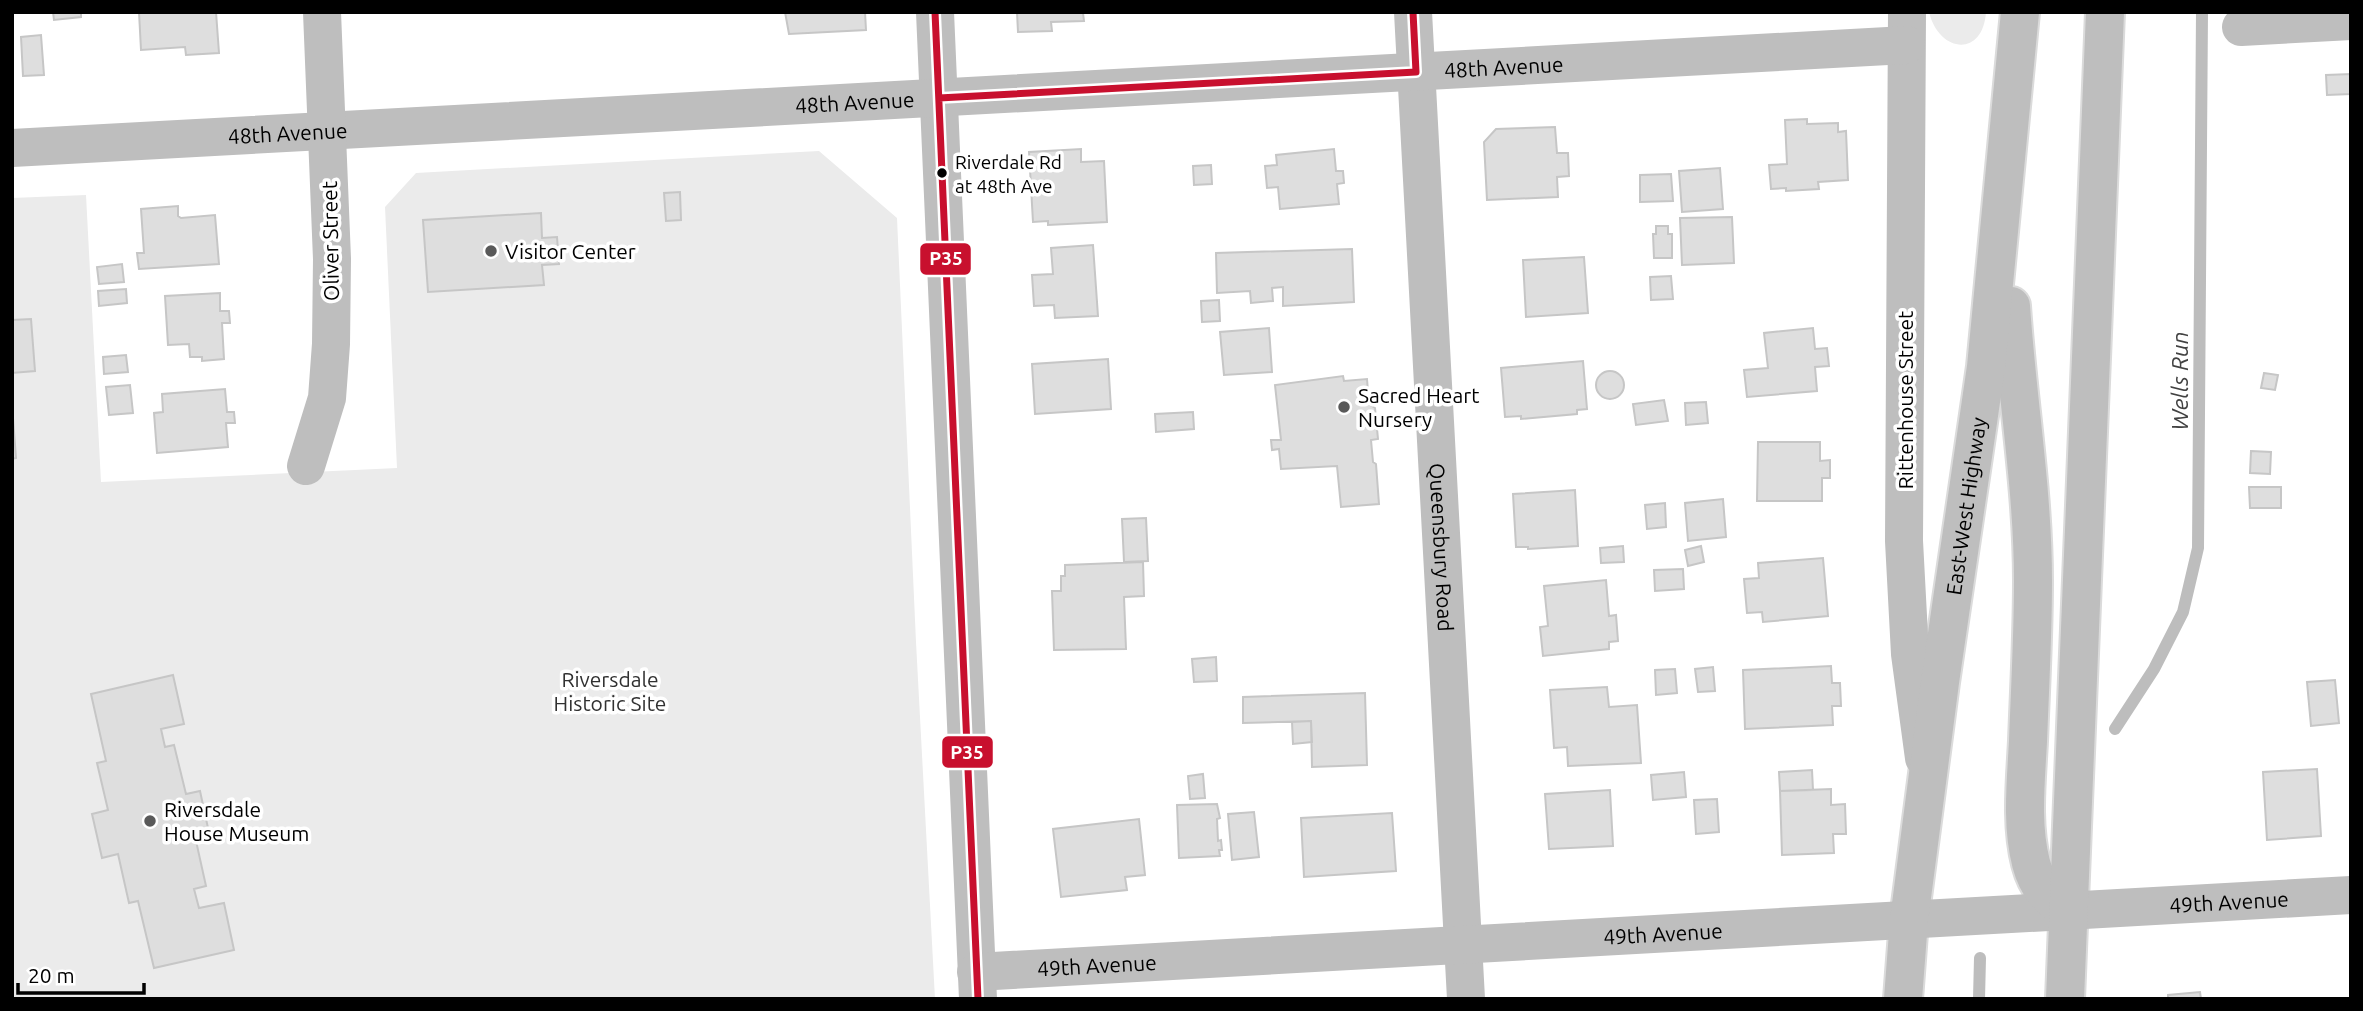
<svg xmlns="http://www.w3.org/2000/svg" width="2363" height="1011" font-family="Ubuntu,sans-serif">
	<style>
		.green { fill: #ebebeb }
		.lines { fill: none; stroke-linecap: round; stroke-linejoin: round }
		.stream { stroke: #bdbdbd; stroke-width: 12 }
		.building { fill: #dedede; stroke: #c6c6c6; stroke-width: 2 }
		.major-casing { stroke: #dbdbdb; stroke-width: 42 }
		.minor { stroke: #bebebe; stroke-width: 38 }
		.major { stroke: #bebebe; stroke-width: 38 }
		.bus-1-casing { stroke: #fff; stroke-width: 12 }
		.bus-1 { stroke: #c8102e; stroke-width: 7 }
		.bus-dot { fill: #000; stroke: #fff; stroke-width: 2.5 }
		.poi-dot { fill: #595959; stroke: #fff; stroke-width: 2.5 }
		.labels { text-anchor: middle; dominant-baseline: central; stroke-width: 7; stroke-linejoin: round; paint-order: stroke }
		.bus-label { font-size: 19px; fill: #000; stroke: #fff; text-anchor: start }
		.street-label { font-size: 21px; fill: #000; stroke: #fff }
		.poi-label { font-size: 21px; fill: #000; stroke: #fff; text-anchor: start }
		.park-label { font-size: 21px; fill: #313131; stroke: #fff }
		.water-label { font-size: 23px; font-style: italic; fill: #424242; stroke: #fff }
		.line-badge { stroke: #fff; stroke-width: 2.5 }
		.badge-label { font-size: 19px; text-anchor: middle; font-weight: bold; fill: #fff }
	</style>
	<rect width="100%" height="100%" fill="#fff"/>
	<path class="green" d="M1929 12H1986C1983 58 1939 53 1929 12Z
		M819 151 897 218 916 642 935 999H12V198L86 195 101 482 397 468 385 207 416 173Z"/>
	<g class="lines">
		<path class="stream" d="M2115 729 2154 669 2183 612 2198 548 2202 12
			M1979 999 1980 958"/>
	</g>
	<path class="building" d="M53 12H81V17L54 20Z
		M139 12H216L219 53 186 55 185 47 141 50Z
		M785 12H865L866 30 789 34Z
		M1017 12H1097L1083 13 1084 21 1051 22 1052 31 1018 32Z
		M41 35 44 75 23 76 21 37Z
		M2351 74V94L2327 95 2326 75Z
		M1807 119V124L1838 123V132L1846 131 1848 180 1818 182 1819 189 1786 191V188L1771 189 1769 165 1787 164 1785 120Z
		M1555 127 1557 153H1568L1569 176 1557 177 1558 197 1487 200 1484 142 1496 129Z
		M1081 149V162L1104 161 1107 222 1048 225V221L1033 222 1029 152Z
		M1334 149 1336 171H1343L1344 183 1337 184 1339 204 1280 209 1278 187 1267 188 1265 166 1277 165 1276 155Z
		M1211 165 1212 184 1194 185 1193 166Z
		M1720 168 1723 209 1682 212 1679 171Z
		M1671 174 1673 201 1640 202V175Z
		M680 192 681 220 666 221 664 193Z
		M178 206V216L181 218 215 215 219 264 139 269 137 253H144L141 209Z
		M541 213 542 238 557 237 559 264 542 265 544 285 428 292 423 220Z
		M1732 217 1734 263 1682 265 1680 218Z
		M1656 226H1668V234H1672V258H1654L1653 234H1656Z
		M1093 245 1098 316 1055 318 1054 305 1034 306 1032 275 1053 274 1051 248Z
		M1352 249 1354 302 1283 306V287L1272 288 1273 301 1251 303 1250 291 1217 293 1216 253Z
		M1584 257 1588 313 1526 317 1523 260Z
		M122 264 124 282 99 284 97 267Z
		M1671 276 1673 299 1651 300 1650 277Z
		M126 289 127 303 99 306 98 291Z
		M220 293V311H229L230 323H222L224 359 202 361V357H190L189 344 168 345 165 296Z
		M1219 300 1220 321 1202 322 1201 301Z
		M31 319 35 371 12 373V320Z
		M1269 328 1272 372 1224 375 1220 332Z
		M1813 328 1815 349 1827 348 1829 366 1815 367 1817 391 1747 397 1744 370 1768 368 1764 333Z
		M126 355 128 372 104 374 103 357Z
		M1108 359 1111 409 1035 414 1032 364Z
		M1583 361 1587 409 1577 410V414L1521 419V416L1505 417 1501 368Z
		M1596 385a14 14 0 1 1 28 0a14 14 0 1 1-28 0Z
		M2264 373 2278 375 2275 390 2261 388Z
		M1343 376 1344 381 1367 379 1369 404 1375 408 1378 439 1371 440 1373 462 1376 464 1379 504 1341 507 1337 466 1281 469 1279 449 1272 450 1271 440H1281L1275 385Z
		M130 385 133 413 109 415 106 387Z
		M225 389 227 412H234L235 423H226L228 447 157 453 154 413 163 412 162 394Z
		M1664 400 1668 421 1636 425 1633 404Z
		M1706 402 1708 423 1686 425 1685 403Z
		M12 405 16 458 12 459Z
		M1193 412 1194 429 1156 432 1155 414Z
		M1758 442H1820V461L1830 460V478H1822V501H1757Z
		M2251 451 2271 452 2270 474 2250 473Z
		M2249 487H2281V508H2250Z
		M1575 490 1578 546 1528 549V547H1516L1513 494Z
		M1723 499 1726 537 1688 541 1685 503Z
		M1665 503 1666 527 1647 529 1645 505Z
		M1146 518 1148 561 1124 562 1122 519Z
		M1623 546 1624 562 1601 563 1600 548Z
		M1701 546 1704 562 1688 566 1685 550Z
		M1823 558 1828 616 1763 622 1762 612 1747 613 1744 579 1759 578 1758 563Z
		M1143 562 1144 596 1124 597 1126 649 1054 650 1052 591H1061V576H1065V565Z
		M1683 569 1684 589 1655 591 1654 570Z
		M1606 580 1609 616 1616 615 1618 641 1609 642V649L1543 656 1540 627 1548 626 1544 586Z
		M1216 657 1217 681 1194 682 1192 659Z
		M1831 666 1832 683H1840L1841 706H1832L1833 725 1745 729 1743 670Z
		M1713 667 1715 691 1698 692 1695 669Z
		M1675 669 1677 693 1656 695 1655 670Z
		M173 675 184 724 161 729 165 747 174 745 186 794 200 791 208 828 194 832 206 886 194 889 199 908 224 903 234 950 154 968 138 901 129 903 118 854 102 858 92 814 108 810 97 763 106 761 91 694Z
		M2335 680 2339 723 2311 726 2307 682Z
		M1607 687 1609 707 1637 705 1641 763 1568 766 1567 747 1554 748 1550 690Z
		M1365 693 1367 765 1312 767 1311 721 1243 723V697Z
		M1311 721 1312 742 1293 744 1292 722Z
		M2317 769 2321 836 2267 840 2263 772Z
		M1812 770 1813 790 1780 791 1779 772Z
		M1684 772 1686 797 1653 800 1651 775Z
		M1203 774 1205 798 1190 799 1188 776Z
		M1831 789V805L1845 804 1846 834H1833L1834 853 1782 855 1780 791Z
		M1610 790 1613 846 1549 849 1545 794Z
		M1717 799 1719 832 1696 834 1694 800Z
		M1217 804 1220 818 1217 819 1218 841 1221 840 1222 850H1219L1220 856 1179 858 1177 805Z
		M1254 812 1259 857 1232 860 1228 814Z
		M1392 813 1396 871 1304 877 1301 818Z
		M1139 819 1145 875 1125 877 1127 890 1061 897 1053 829Z
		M2200 992 2201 999H2168V995Z"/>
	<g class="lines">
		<defs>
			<g id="major">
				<path d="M2011 306C2017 398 2033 489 2033 581 2033 635 2030 688 2028 741 2026 781 2021 824 2031 863 2037 886 2049 900 2069 911"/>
				<path id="s4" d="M1903 999 1909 920 1940 682 1986 367 2020 12"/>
				<path d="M2065 999 2105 12"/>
			</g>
		</defs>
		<use href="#major" class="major-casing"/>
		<g class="minor">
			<path d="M935 12 978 999"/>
			<path id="s1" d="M1413 12 1466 999"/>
			<path d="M1907 12 1904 541 1910 654 1924 758"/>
			<path d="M2241 27 2351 21"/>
			<path id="s2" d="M12 148 1906 45"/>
			<path d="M306 466 327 398 331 344 332 259 322 12"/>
			<path id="s3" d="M976 972 2351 895"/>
		</g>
		<use href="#major" class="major"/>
		<defs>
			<path id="bus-1" d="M935 12 978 999
				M939 98 1416 72 1413 12"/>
		</defs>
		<use href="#bus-1" class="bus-1-casing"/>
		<use href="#bus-1" class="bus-1"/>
	</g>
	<circle class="bus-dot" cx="942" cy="173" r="6"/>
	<g class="poi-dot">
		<circle cx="491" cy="251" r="7"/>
		<circle cx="1344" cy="407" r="7"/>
		<circle cx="150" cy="821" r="7"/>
	</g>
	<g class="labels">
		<g class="bus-label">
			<text x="955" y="162">Riverdale Rd<tspan x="955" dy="24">at 48th Ave</tspan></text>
		</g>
		<g class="street-label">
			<text stroke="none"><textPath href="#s2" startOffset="1494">48th Avenue</textPath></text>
			<text stroke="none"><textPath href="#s2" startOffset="844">48th Avenue</textPath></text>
			<text stroke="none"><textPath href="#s2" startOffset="276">48th Avenue</textPath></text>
			<text transform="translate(330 241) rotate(-91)">Oliver Street</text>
			<text transform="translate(1905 400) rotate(-90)">Rittenhouse Street</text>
			<text stroke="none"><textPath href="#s4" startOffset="497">East-West Highway</textPath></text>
			<text stroke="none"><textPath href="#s1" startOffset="536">Queensbury Road</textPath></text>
			<text stroke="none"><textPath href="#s3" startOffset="1255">49th Avenue</textPath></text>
			<text stroke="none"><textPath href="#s3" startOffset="688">49th Avenue</textPath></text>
			<text stroke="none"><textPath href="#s3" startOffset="121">49th Avenue</textPath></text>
		</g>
		<g class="poi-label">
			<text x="505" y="251">Visitor Center</text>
			<text x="1358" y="395">Sacred Heart<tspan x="1358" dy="24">Nursery</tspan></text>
			<text x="164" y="809">Riversdale<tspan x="164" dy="24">House Museum</tspan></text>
		</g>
		<g class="park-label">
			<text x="610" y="679">Riversdale<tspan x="610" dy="24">Historic Site</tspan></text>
		</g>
		<g class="water-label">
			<text transform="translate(2179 381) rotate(-90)">Wells Run</text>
		</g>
	</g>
	<g class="line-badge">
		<rect x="919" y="242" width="53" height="34" rx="7" fill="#c8102e"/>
		<rect x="941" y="735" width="53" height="34" rx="7" fill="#c8102e"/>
	</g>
	<g class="badge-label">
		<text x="946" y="265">P35</text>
		<text x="967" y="759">P35</text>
	</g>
	<rect width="2363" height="1011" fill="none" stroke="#000000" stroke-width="28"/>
	<path d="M18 983v10h126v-10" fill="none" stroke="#000000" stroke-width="3.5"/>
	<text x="28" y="983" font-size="21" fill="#000000" stroke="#ffffff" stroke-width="5" paint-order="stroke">20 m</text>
</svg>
